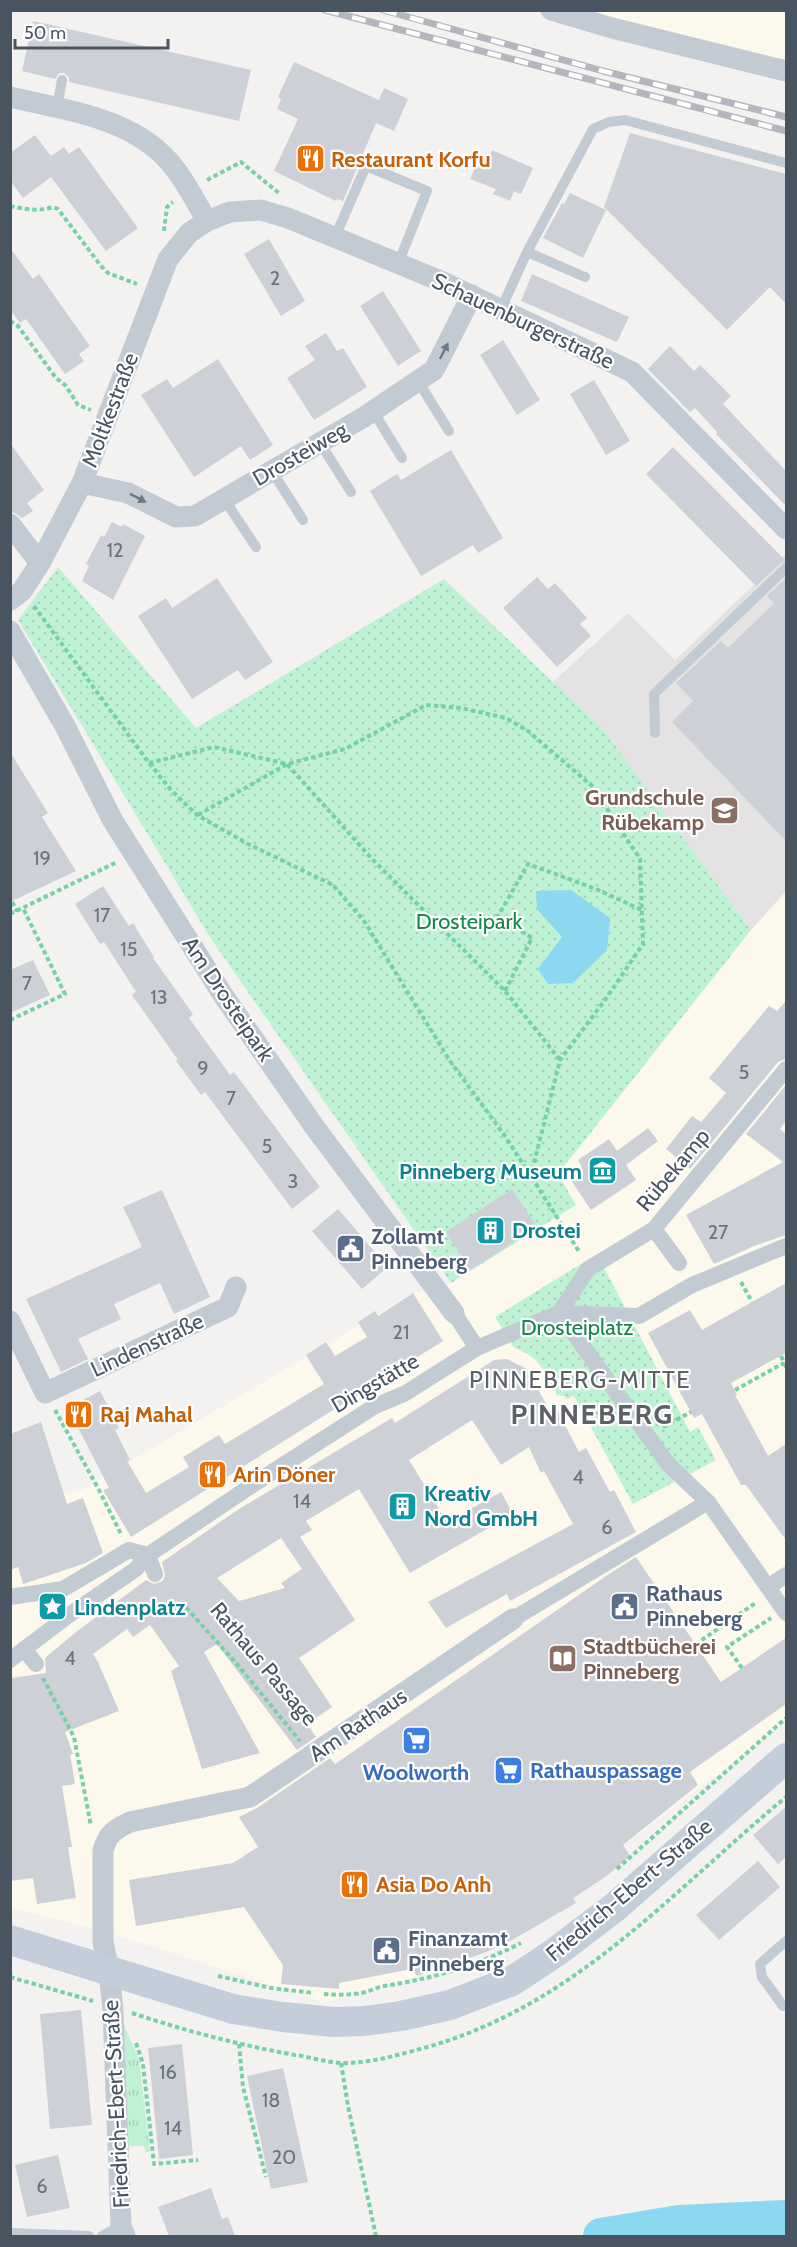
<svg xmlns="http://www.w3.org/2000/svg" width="797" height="2247" font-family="Cabin,sans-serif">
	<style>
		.commercial { fill: #fdf8ec }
		.education { fill: #e5e2e3 }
		.grass { fill: url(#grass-tufts) }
		.park { fill: url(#park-dots) }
		.water { fill: #8bd8f0 }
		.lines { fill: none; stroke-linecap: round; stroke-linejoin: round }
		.river { stroke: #8bd8f0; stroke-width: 36 }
		.building { fill: #cdd0d6; fill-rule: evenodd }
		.path { stroke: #75d1a7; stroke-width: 4; stroke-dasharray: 4.5 3; stroke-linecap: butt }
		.service { stroke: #c2cbd3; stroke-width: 10 }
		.pedestrian { stroke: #c2cbd3; stroke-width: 16 }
		.minor { stroke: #c2cbd3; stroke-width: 21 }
		.secondary { stroke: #c3ceda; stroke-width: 30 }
		.rail-casing { stroke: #b3b6bc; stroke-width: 7 }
		.rail { stroke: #fff; stroke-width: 4.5; stroke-dasharray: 14; stroke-linecap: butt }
		.oneway { fill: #6d7882 }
		.labels { text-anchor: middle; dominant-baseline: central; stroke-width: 4.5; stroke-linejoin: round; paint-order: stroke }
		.number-label { font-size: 20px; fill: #69737e }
		.food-label { font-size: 22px; font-weight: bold; fill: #c56008; stroke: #fff; text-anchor: start }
		.street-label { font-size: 22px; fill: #485460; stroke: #fff }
		.education-label { font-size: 22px; font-weight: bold; fill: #785e54; stroke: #fff; text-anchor: end }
		.park-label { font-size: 22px; fill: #148650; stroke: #fff }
		.culture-label { font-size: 22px; font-weight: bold; fill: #0d838f; stroke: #fff; text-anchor: start }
		.service-label { font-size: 22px; font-weight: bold; fill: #4e5e75; stroke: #fff; text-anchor: start }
		.shop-label { font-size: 22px; font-weight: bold; fill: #366cbe; stroke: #fff; text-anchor: start }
		.neighbourhood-label { font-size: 24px; letter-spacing: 1.5px; fill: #5d6166; stroke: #fff }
		.district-label { font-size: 28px; font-weight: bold; letter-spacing: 1.5px; fill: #5d6166; stroke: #fff }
	</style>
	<defs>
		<pattern id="grass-tufts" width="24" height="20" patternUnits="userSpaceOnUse" patternTransform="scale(1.5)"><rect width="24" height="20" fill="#bff2d4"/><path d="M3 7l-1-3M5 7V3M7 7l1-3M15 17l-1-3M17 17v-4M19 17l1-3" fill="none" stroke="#a6d1b9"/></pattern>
		<pattern id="park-dots" width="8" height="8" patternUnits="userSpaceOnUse" patternTransform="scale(1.5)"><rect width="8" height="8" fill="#bff2d4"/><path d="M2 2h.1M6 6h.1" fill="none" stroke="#a6d1b9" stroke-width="1.8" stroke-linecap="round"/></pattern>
	</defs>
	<rect width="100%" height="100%" fill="#f4f1f1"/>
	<path class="commercial" d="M551 11H786V60L612 28Z
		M786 891V1722L598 1865 451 1967 324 2002 113 1934 11 1908 10 1503 82 1490 413 1293 451 1283 575 1205 558 1174 751 930Z"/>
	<path class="education" d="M786 554V891L751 930 603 729 553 682 628 613 675 660Z"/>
	<path class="grass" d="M123 2023 139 2059 150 2152H145L144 2146H128Z"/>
	<path class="park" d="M58 567 196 728 444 579 603 729 751 930 558 1174 576 1205 451 1283 211 939 18 620Z
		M597 1254 690 1432 698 1427 716 1460 633 1504 574 1396 567 1399 564 1396 557 1395C545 1373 540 1356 514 1348L495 1317Z"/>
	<path class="water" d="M571 890 610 918 607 950 573 983 548 984 538 969 562 937 537 909 536 891Z"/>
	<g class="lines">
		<path class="river" d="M601 2236 679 2223 786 2218"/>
	</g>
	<path class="building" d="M33 21 251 70 239 121 69 82V77L64 73H59L55 79 22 71Z
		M294 62 379 100 384 88 408 99 394 131 376 123 343 201 337 199 336 201 274 171 298 119 277 109 281 99 278 97Z
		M630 133 786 174V304L770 287 727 330 604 207Z
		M35 135 51 156 64 147 69 154 79 147 138 228 106 251 51 177 23 198 10 180V153Z
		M492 150 533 168 521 194 514 191 510 201 493 194 496 189 470 179 479 159 487 163Z
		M570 193 606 210 583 258 543 238 562 203 564 204Z
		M269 239 305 301 281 316 244 254Z
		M10 248 33 279 39 274 90 346 79 354 84 361 65 374 26 319 20 323 10 309Z
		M532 274 629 317 617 342 521 301Z
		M383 291 421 351 398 366 360 306Z
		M326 333 337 351 343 348 367 387 314 420 287 378 315 360 305 346Z
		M503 340 540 400 517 415 480 355Z
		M670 346 694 371 700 365 731 396 723 404 786 471V506L716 434 717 432 695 408 690 412 648 369Z
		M218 359 273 445 250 460 241 446 194 477 141 395 167 379 173 388Z
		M594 380 630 441 606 455 570 394Z
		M10 443 44 490 27 503 33 511 22 518 15 513 10 512Z
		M673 447 786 561 781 563 756 586 646 474Z
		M451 450 503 538 478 553 473 545 421 576 370 491 397 474 401 480Z
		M112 522 122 527 123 524 145 536 113 600 82 581 89 566 86 564 101 535 104 537Z
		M537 577 548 589 555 583 587 618 580 624 591 636 557 667 503 608Z
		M217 578 273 662 245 680 238 670 192 699 138 616 166 598 172 608Z
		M786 578V841L672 722 693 701 676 683 721 641 728 648 774 603 767 596Z
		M10 752 48 813 42 817 76 871 10 902Z
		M103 886 129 926 133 923 154 957 153 958 193 1014 189 1018 230 1075 234 1072 320 1187 292 1209 205 1092 201 1095 176 1061 178 1060 132 995 136 992 104 942 100 944 75 904Z
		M33 960 50 995 10 1013V970Z
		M786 1001V1059L778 1062 690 1169 666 1149 692 1116 701 1122 726 1093 709 1078 769 1006 777 1011Z
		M786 1085V1121L780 1129 786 1134V1235L754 1246 714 1264 686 1215 783 1162 746 1134Z
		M648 1128 658 1141 626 1165 636 1180 591 1210 568 1176 582 1167 578 1160 609 1139 617 1151Z
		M512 1189 537 1227 470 1270 446 1232Z
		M162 1190 210 1297 174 1314 160 1283 114 1304 121 1319 78 1339 88 1359 61 1372 26 1299 142 1247 123 1207Z
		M338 1209 388 1267 362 1289 312 1231Z
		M786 1283V1353L731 1383 737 1395H735L768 1456 786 1444V1540L746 1485H741L702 1414 694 1418 648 1333 690 1310 702 1330Z
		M413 1293 443 1341 131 1537 103 1490 109 1488 68 1408 100 1391 119 1428 115 1430 130 1460 127 1461 146 1493 189 1467 183 1457 219 1435 225 1444 324 1384 306 1355 326 1342 335 1356 367 1337 358 1322 375 1311 378 1316Z
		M507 1359 527 1369 550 1411 556 1408 579 1452 586 1448 610 1492 614 1490 636 1532 510 1601 507 1594 446 1628 428 1602 573 1524 544 1471 541 1473 529 1447 501 1465 472 1420 409 1460 447 1522 501 1492 513 1514 410 1573 359 1489 306 1521 312 1530 300 1537 355 1620 299 1658 332 1707 307 1724 316 1737 297 1750 217 1644 204 1652 260 1753 202 1769 171 1671 179 1666 150 1625 133 1637 127 1629 93 1654 98 1662 119 1711 65 1732 73 1754 70 1755 75 1784 62 1786 72 1847H68L76 1898 37 1904 33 1878 10 1881 12 1678 46 1673 45 1658 76 1632 146 1580 154 1584 163 1581 165 1575 162 1562 239 1509 392 1418 395 1423 494 1360ZM281 1538 302 1569 281 1583 285 1588 239 1601 217 1578Z
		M41 1422 67 1504 83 1498 103 1553 86 1563 23 1584 18 1567 10 1570V1434Z
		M636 1557 721 1682 786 1638V1704L690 1772 698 1785 623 1845 630 1856 608 1875 573 1898 576 1903 512 1940 486 1952 439 1969 417 1976 412 1969 339 1983V1989L281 1984 283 1965 244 1907 136 1926 129 1880 233 1863 258 1847 239 1817 257 1808 330 1758 335 1764 609 1574Z
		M786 1807V1857L778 1864 753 1835Z
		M758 1861 780 1887 719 1940 696 1915Z
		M81 2010 92 2125 50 2129 40 2014Z
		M182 2044 193 2155 159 2159 148 2048Z
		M283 2068 308 2182 271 2189 247 2076Z
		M58 2155 70 2208 27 2217 15 2165Z
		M211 2188 222 2219 228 2217 235 2236H169L158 2207Z"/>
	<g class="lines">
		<path class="path" d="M207 180 241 162 280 194
			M10 206C25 209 38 212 53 207L58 209 101 266 108 273 137 284
			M164 231 167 207 173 202
			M10 321 18 326 56 378 66 386 78 405 91 410
			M34 606 149 763 171 790 197 815 248 844 333 885 364 921 450 1061 505 1136 580 1253
			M149 763 214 747 287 764 372 859 505 991 560 1060
			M198 815 287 764 345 749 426 705 461 708 506 718 528 731 592 786 640 859 643 944 605 1000 560 1060 531 1175
			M12 902 17 911
			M10 914 117 862
			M505 991 532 938 498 916 528 864 596 889 642 910
			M10 1020 65 994 23 908
			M741 1282 752 1302
			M781 1356 786 1367
			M735 1390 784 1363
			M55 1410 99 1490 122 1536
			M663 1427 691 1412
			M181 1602 237 1664 300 1741
			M683 1653 757 1602
			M742 1668 727 1647 771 1618
			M43 1678 74 1737 91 1826
			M617 1869 786 1718
			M218 1976 271 1988 314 1993
			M10 1977 93 2001
			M324 1994C336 1995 350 1995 361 1993 369 1992 376 1987 384 1986 432 1979 478 1965 521 1943
			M132 2013C186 2031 239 2045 295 2055 311 2057 328 2063 344 2063 372 2063 397 2055 424 2048 575 2006 670 1893 786 1797
			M136 2043 143 2064 154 2164 198 2160
			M239 2044 243 2087 266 2177
			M341 2063 348 2106 376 2236"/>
		<path class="service" d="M57 108 62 80
			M335 237 366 166 427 191 398 264
			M527 252 593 129 609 122 625 120 786 163
			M501 309 527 252 585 277
			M418 381 449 431
			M373 411 402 458
			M320 443 351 492
			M272 471 303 520
			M224 499 256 547
			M655 733 654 694 786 568
			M783 2006 762 1977 760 1964 786 1941
			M10 2233 89 2236
			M102 2236 121 2226"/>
		<path class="pedestrian" d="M654 1229 679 1263
			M454 1313 477 1348
			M559 1313 668 1464 708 1502 786 1613
			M559 1313 588 1269 654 1229 786 1069
			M148 1555 155 1574
			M768 1587 786 1575
			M10 1597 63 1589 129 1550 148 1555
			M513 1619 708 1502
			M24 1649 36 1664
			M10 1660 69 1615 136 1569 148 1555 269 1474 375 1406 404 1394 477 1348 559 1313 639 1316 692 1285 786 1246"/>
		<path class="minor" d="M551 10 612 28 786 71
			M10 97C68 111 138 118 176 170 188 186 197 204 207 221
			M82 483 128 493 176 517 195 516 364 417 434 370 472 295
			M10 524 40 563
			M10 600 22 591 40 563 82 483 168 259 189 233 207 221 230 212 261 210 288 218 443 282 632 372 786 529
			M10 631 65 726 113 821 223 995 316 1129 454 1313
			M10 1321 45 1393 228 1307 236 1287
			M125 2236 121 2226 113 2010 109 1971 103 1942V1851C107 1834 115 1829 130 1822L250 1797 513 1619"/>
		<path class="secondary" d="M10 1940 233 2009 283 2017 333 2022 364 2021 401 2016 450 2005 512 1981 556 1952 615 1907 786 1758"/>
		<defs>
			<path id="rail" d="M325 10 786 131
				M383 10 603 71 786 117"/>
		</defs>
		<use href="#rail" class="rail-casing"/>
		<use href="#rail" class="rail"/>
	</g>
	<defs><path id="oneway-solid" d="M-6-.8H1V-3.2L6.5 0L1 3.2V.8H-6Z" transform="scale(1.5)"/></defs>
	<g class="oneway">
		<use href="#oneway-solid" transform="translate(444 351) rotate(-63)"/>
		<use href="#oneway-solid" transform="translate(138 498) rotate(27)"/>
	</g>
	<defs>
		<symbol id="restaurant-square" viewBox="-11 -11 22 22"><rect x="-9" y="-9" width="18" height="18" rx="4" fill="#e8710a" stroke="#fff"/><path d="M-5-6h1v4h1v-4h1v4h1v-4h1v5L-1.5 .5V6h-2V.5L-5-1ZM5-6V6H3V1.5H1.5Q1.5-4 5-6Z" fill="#fff"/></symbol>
		<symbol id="school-square" viewBox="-11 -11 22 22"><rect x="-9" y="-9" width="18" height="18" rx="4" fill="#8d6e63" stroke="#fff"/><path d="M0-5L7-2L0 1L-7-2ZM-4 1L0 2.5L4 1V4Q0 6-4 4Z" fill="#fff"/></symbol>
		<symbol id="museum-square" viewBox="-11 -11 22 22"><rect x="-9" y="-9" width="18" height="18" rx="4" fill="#0f9aa8" stroke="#fff"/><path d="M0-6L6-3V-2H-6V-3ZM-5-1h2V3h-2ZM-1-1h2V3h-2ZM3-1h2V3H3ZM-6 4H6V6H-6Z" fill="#fff"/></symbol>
		<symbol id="building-square" viewBox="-11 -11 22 22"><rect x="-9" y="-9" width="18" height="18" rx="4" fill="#0f9aa8" stroke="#fff"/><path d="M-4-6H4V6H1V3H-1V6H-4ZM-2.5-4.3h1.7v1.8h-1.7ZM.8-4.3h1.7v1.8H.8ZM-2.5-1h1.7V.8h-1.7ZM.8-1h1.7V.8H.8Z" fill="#fff"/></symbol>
		<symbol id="civic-square" viewBox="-11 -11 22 22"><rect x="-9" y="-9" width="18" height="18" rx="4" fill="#5c6f8a" stroke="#fff"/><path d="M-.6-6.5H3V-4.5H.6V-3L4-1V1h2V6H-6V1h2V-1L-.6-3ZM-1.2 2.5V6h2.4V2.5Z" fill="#fff"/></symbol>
		<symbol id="sight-square" viewBox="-11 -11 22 22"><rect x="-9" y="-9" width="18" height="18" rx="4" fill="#0f9aa8" stroke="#fff"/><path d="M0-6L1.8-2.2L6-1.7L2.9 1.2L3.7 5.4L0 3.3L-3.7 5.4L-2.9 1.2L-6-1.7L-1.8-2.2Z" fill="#fff"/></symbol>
		<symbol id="library-square" viewBox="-11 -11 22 22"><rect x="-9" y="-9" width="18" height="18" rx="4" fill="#8d6e63" stroke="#fff"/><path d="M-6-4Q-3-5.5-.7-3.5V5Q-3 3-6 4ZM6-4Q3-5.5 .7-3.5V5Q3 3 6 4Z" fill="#fff"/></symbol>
		<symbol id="supermarket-square" viewBox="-11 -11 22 22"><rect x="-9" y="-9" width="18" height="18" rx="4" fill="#3f7fe0" stroke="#fff"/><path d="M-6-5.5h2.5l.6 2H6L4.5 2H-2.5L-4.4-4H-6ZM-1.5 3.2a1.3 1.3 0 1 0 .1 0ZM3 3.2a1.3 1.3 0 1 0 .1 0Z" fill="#fff"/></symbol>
	</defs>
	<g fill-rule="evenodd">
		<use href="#restaurant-square" x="294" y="142" width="33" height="33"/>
		<use href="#school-square" x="708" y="794" width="33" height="33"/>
		<use href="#museum-square" x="586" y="1154" width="33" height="33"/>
		<use href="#building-square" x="474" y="1214" width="33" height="33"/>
		<use href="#civic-square" x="334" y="1232" width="33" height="33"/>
		<use href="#restaurant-square" x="62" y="1398" width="33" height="33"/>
		<use href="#restaurant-square" x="196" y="1458" width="33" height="33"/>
		<use href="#building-square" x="386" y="1490" width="33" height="33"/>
		<use href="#civic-square" x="608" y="1590" width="33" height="33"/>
		<use href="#sight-square" x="36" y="1590" width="33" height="33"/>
		<use href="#library-square" x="546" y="1642" width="33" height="33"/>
		<use href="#supermarket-square" x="400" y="1724" width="33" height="33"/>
		<use href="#supermarket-square" x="492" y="1754" width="33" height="33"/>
		<use href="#restaurant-square" x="338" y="1868" width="33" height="33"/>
		<use href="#civic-square" x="370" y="1934" width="33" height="33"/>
	</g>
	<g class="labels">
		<g class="number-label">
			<text x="275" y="278">2</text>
			<text x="115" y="550">12</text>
			<text x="42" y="858">19</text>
			<text x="102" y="915">17</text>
			<text x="129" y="949">15</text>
			<text x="27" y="983">7</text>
			<text x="159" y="997">13</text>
			<text x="203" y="1068">9</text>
			<text x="744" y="1072">5</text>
			<text x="231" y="1098">7</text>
			<text x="267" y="1146">5</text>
			<text x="293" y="1181">3</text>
			<text x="718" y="1232">27</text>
			<text x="401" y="1332">21</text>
			<text x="578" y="1477">4</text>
			<text x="302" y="1501">14</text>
			<text x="607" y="1527">6</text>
			<text x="70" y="1658">4</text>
			<text x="168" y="2072">16</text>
			<text x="271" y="2100">18</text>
			<text x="173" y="2128">14</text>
			<text x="284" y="2157">20</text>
			<text x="42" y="2186">6</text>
		</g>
		<g class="food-label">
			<text x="331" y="159">Restaurant Korfu</text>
			<text x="100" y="1414">Raj Mahal</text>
			<text x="233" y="1474">Arin Döner</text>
			<text x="376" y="1884">Asia Do Anh</text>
		</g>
		<g class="street-label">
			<text transform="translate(523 321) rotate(25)">Schauenburgerstraße</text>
			<text transform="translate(110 410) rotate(-69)">Moltkestraße</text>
			<text transform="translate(300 454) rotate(-30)">Drosteiweg</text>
			<text transform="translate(228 999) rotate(56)">Am Drosteipark</text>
			<text transform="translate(673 1170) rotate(-50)">Rübekamp</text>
			<text transform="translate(147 1345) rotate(-25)">Lindenstraße</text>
			<text transform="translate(375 1383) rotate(-30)">Dingstätte</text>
			<text transform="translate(264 1664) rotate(50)">Rathaus Passage</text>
			<text transform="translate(358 1725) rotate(-34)">Am Rathaus</text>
			<text transform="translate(629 1890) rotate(-40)">Friedrich-Ebert-Straße</text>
			<text transform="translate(116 2104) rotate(-93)">Friedrich-Ebert-Straße</text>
		</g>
		<g class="education-label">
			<text x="704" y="797">Grundschule<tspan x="704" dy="25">Rübekamp</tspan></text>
			<text x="583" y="1646" text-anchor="start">Stadtbücherei<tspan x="583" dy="25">Pinneberg</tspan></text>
		</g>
		<g class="park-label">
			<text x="469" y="921">Drosteipark</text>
			<text x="577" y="1327">Drosteiplatz</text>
		</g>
		<g class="culture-label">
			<text x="582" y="1171" text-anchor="end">Pinneberg Museum</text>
			<text x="512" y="1230">Drostei</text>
			<text x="424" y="1493">Kreativ<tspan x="424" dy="25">Nord GmbH</tspan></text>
			<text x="74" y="1607">Lindenplatz</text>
		</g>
		<g class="service-label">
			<text x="371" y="1236">Zollamt<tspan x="371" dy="25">Pinneberg</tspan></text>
			<text x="646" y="1593">Rathaus<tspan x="646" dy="25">Pinneberg</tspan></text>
			<text x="408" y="1938">Finanzamt<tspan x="408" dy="25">Pinneberg</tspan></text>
		</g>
		<g class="shop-label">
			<text x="530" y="1770">Rathauspassage</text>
			<text x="416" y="1772" text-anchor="middle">Woolworth</text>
		</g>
		<g class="neighbourhood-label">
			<text x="580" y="1379">PINNEBERG-MITTE</text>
		</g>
		<g class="district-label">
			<text x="592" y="1414">PINNEBERG</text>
		</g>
	</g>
	<rect width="797" height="2247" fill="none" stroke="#485460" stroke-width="24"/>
	<path d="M15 39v9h153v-9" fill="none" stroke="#485460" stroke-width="3"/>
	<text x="24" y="39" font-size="18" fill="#485460" stroke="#ffffff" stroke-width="4.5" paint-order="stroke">50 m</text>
</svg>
